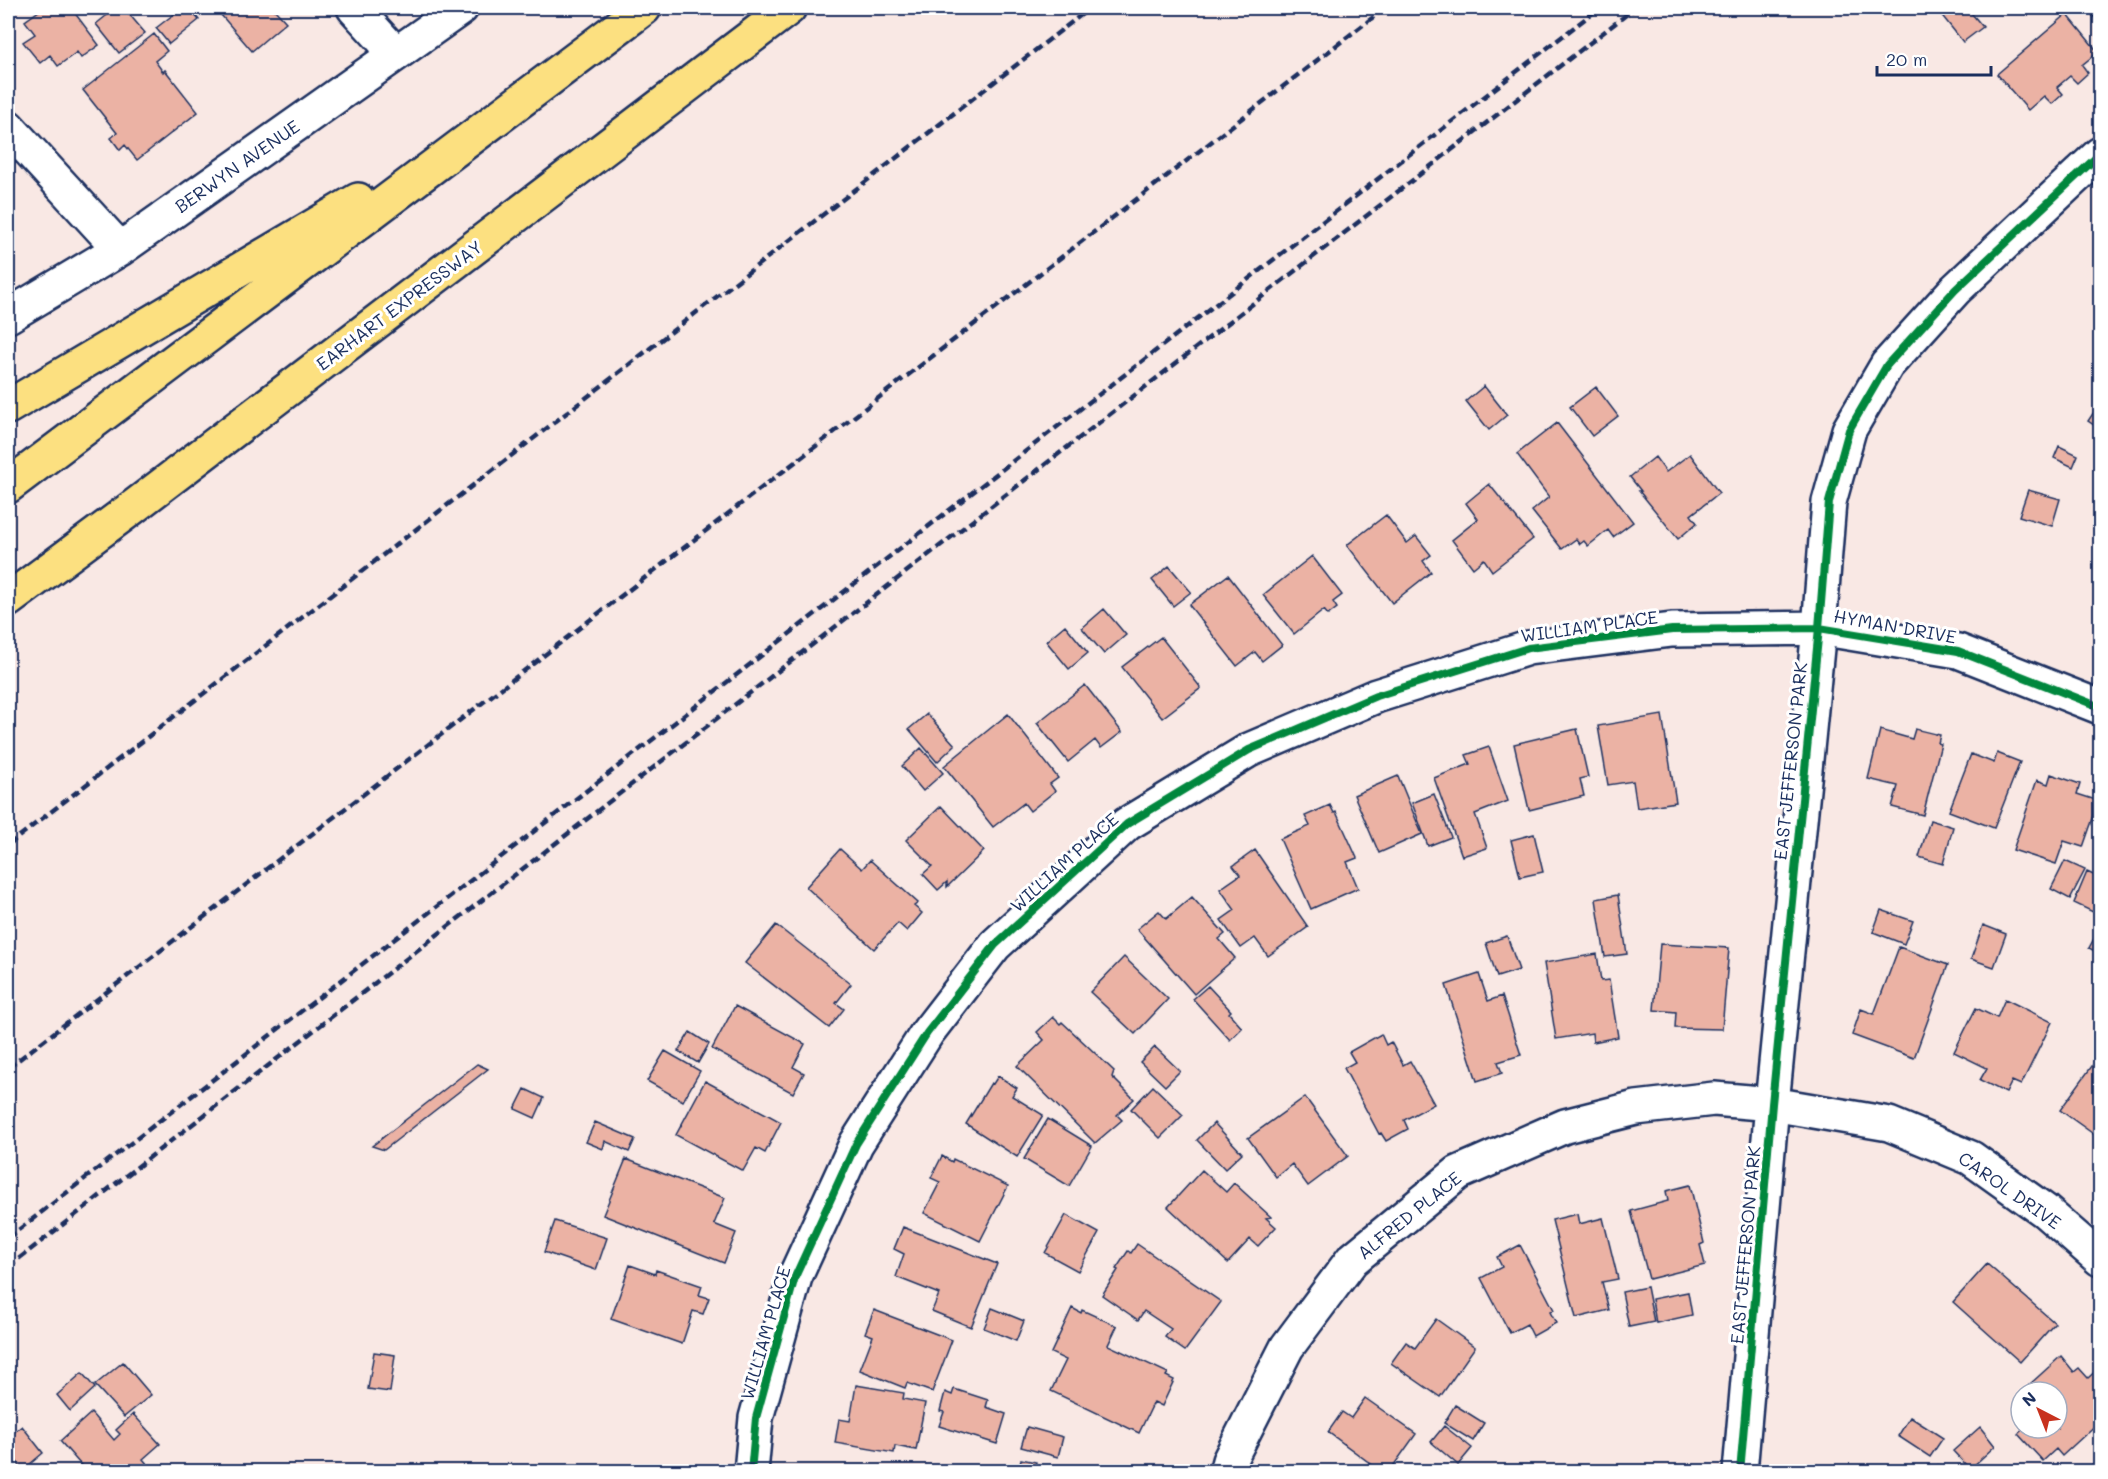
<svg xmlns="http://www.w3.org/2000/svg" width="2108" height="1479" font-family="Mali,sans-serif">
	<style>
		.building { fill: #ebb2a4; stroke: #1b2f5e; stroke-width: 1.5 }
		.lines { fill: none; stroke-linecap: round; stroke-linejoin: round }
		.minor-casing { stroke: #1b2f5e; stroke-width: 38 }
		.motorway-casing { stroke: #1b2f5e; stroke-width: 38 }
		.minor { stroke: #fff; stroke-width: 33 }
		.motorway { stroke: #fce080; stroke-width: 33 }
		.rail { stroke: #1b2f5e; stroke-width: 4.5; stroke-dasharray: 9 4.5; stroke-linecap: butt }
		.cycleway-casing { stroke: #fff; stroke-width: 11 }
		.cycleway { stroke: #00873e; stroke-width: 8 }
		.labels { text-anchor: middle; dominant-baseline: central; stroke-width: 6; stroke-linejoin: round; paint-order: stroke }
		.street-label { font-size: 18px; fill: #1b2f5e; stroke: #fff }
	</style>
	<rect width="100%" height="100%" fill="#f9e8e4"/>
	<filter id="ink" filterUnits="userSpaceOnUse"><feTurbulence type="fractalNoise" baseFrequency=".0167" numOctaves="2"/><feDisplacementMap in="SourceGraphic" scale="12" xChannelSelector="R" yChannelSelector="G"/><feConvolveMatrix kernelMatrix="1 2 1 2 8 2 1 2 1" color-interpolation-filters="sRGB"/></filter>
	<g filter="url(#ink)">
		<path class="building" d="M43 8H71L99 45 81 58 77 52 58 66 50 55 40 63 23 42 35 34 25 21Z
			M116 8H124L145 33 119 53 96 24Z
			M182 8H189L199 20 169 44 156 28Z
			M215 8H273L286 22 252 51Z
			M1936 8H1967L1983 27 1963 42Z
			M2086 8H2100V24Z
			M2067 14 2098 52 2082 65 2088 73 2077 83 2070 76 2057 87 2063 94 2052 104 2044 96 2028 110 1997 74Z
			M154 34 167 51 155 61 163 72 165 70 198 112 137 160 125 145 120 150 111 138 117 133 83 90Z
			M1484 386 1507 415 1489 430 1466 401Z
			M1596 387 1618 416 1592 436 1570 407Z
			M2100 403V429L2088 421Z
			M1557 423 1633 522 1613 537 1608 530 1588 546 1584 541 1580 544 1576 539 1562 549 1532 511 1549 497 1517 454Z
			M2059 446 2078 455 2073 467 2054 458Z
			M1690 454 1719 493 1691 515 1697 523 1678 539 1639 491H1641L1630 477 1655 457 1666 472Z
			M1489 484 1533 539 1492 571 1484 559 1473 568 1452 540 1478 519 1466 503Z
			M2028 490 2060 499 2052 526 2019 516Z
			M1386 515 1407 543 1416 536 1431 555 1423 561 1431 572 1392 603 1347 545Z
			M1312 556 1342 595 1333 602 1337 608 1328 615 1324 610 1294 634 1263 595Z
			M1169 566 1191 592 1173 606 1152 580Z
			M1228 575 1282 645 1262 661 1255 652 1237 666 1189 605Z
			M1104 609 1126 635 1104 654 1082 628Z
			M1065 625 1088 653 1069 669 1046 641Z
			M1161 637 1201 688 1162 718 1122 667Z
			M1085 685 1122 732 1101 748 1095 740 1068 762 1037 723Z
			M927 714 955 745 937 762 909 729Z
			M1008 714 1058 778 1050 784 1055 791 1030 811 1024 803 993 827 944 766Z
			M1662 715 1676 802 1637 808 1633 781 1608 785 1598 726Z
			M1577 729 1588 777 1580 779 1584 796 1529 810 1514 744Z
			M1915 729 1940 735 1938 743 1941 744 1923 815 1892 807 1898 786 1868 779 1880 730 1912 739Z
			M1489 747 1508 801 1475 814 1487 848 1462 856 1434 778 1470 764 1466 755Z
			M921 748 943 773 923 791 902 766Z
			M1997 753 2020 762 1994 828 1949 811 1971 754 1994 763Z
			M2051 774 2080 784 2077 794 2099 801 2083 847 2064 841 2056 864 2013 850 2037 780 2048 784Z
			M1398 776 1422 834 1379 853 1354 795Z
			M1434 794 1451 837 1428 846 1412 803Z
			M1330 805 1334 813 1336 812 1357 858 1347 862 1358 888 1311 909 1280 839 1310 826 1305 816Z
			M941 806 984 851 947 887V882L938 890 923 874 932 866 906 840Z
			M1930 820 1953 827 1943 864 1919 857Z
			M1534 834 1543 872 1520 877 1511 840Z
			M840 849 862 869 870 860 918 903 914 906 922 913 907 931 898 923 874 949 806 887Z
			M1255 850 1308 927 1268 956 1255 938 1241 948 1221 920 1235 910 1220 889 1240 875 1233 866Z
			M2065 861 2085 870 2070 899 2051 889Z
			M2087 872 2100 878V895L2093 912 2074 903Z
			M1618 895 1627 954 1605 957 1596 899Z
			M1192 897 1225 934 1219 939 1235 958 1194 994 1137 929 1159 911 1166 919Z
			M1881 910 1913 921 1904 944 1873 932Z
			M776 925 851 984 836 1003 844 1009 829 1028 745 963Z
			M1983 925 2006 934 1994 967 1971 959Z
			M2096 935 2100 937V954L2089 948Z
			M1507 936 1519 970 1497 977 1486 943Z
			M1660 944 1729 948 1722 1029 1675 1028 1676 1012 1654 1010Z
			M1899 947 1948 965 1914 1058 1852 1035 1861 1009 1874 1014Z
			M1597 954 1601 981 1609 980 1618 1037 1593 1042 1592 1033 1556 1039 1544 963Z
			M1124 957 1168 999 1135 1034 1090 992Z
			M1479 974 1488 1001 1502 996 1521 1055 1498 1062 1502 1073 1477 1081 1446 985Z
			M1208 986 1231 1011 1229 1013 1242 1028 1230 1040 1193 999Z
			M2005 999 2052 1022 2021 1085 2012 1081 2006 1093 1980 1080 1987 1068 1954 1052 1976 1008 1997 1018Z
			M735 1006 805 1044 793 1067 804 1073 793 1093 712 1049Z
			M1053 1017 1060 1024 1062 1022 1114 1071 1112 1077 1134 1099 1117 1115 1122 1120 1095 1143 1017 1066 1044 1040 1037 1032Z
			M690 1032 709 1044 698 1063 678 1051Z
			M1381 1034 1386 1045 1391 1042 1403 1065 1410 1061 1434 1104 1404 1120 1408 1129 1386 1141 1381 1133 1379 1134 1344 1068 1355 1062 1349 1052Z
			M1155 1047 1180 1071 1165 1086 1140 1062Z
			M665 1051 700 1071 683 1101 647 1081Z
			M2100 1055V1136L2099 1138 2060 1110Z
			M477 1064 488 1069 384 1150 372 1146Z
			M998 1076 1017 1088 1012 1096 1043 1115 1017 1157 966 1124 991 1083 993 1084Z
			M705 1081 781 1122 765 1153 756 1148 743 1171 676 1135Z
			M1153 1086 1183 1115 1160 1138 1131 1109Z
			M525 1089 544 1098 535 1118 515 1109Z
			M1305 1097 1348 1156 1308 1186 1292 1164 1276 1177 1248 1138Z
			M1048 1119 1092 1146 1069 1186 1024 1159Z
			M595 1122 635 1139 629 1152 605 1141 603 1149 586 1142Z
			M1214 1123 1242 1153 1225 1169 1197 1140Z
			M942 1156 952 1162 953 1159 1008 1186 980 1241 924 1213 940 1182 931 1178Z
			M626 1159 725 1198 714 1224 736 1233 724 1263 603 1215Z
			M1202 1170 1226 1192 1234 1183 1271 1217 1266 1218 1276 1227 1258 1246 1250 1239 1228 1263 1168 1207Z
			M1690 1185 1704 1243 1700 1245 1705 1265 1649 1279 1631 1211 1668 1201 1666 1191Z
			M1577 1214 1579 1224 1603 1218 1618 1279 1602 1282 1609 1310 1576 1318 1552 1220Z
			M1066 1215 1099 1233 1078 1271 1045 1253Z
			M555 1221 607 1238 596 1270 544 1252Z
			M903 1227 997 1264 971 1327 932 1311 939 1294 896 1277 904 1254 894 1249Z
			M1137 1244 1221 1302 1185 1351 1165 1337 1171 1329 1144 1311 1138 1320 1102 1295 1118 1270 1116 1269 1128 1251 1131 1253Z
			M1520 1245 1554 1310 1550 1312 1556 1323 1533 1336 1527 1324 1510 1333 1481 1278 1502 1267 1497 1257Z
			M1987 1264 2055 1323 2020 1362 1953 1302Z
			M630 1265 655 1274 656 1270 702 1286 699 1295 709 1298 703 1314 693 1311 682 1344 611 1319Z
			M1647 1287 1654 1322 1629 1327 1622 1292Z
			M1688 1292 1692 1315 1656 1323 1652 1299Z
			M992 1308 1024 1321 1016 1341 984 1328Z
			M1072 1308 1081 1313 1082 1310 1117 1326 1108 1345 1168 1373 1166 1376 1174 1380 1162 1406 1154 1402 1139 1433 1051 1391 1066 1360 1051 1353Z
			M874 1310 952 1340 932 1392 907 1383 905 1388 860 1370 873 1336 865 1333Z
			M1436 1319 1475 1347 1440 1397 1391 1363 1406 1342 1415 1348Z
			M374 1352 395 1355 390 1392 368 1389Z
			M2061 1356 2074 1372 2079 1368 2088 1378 2098 1369 2100 1372V1421L2062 1456 2056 1449 2043 1461 2018 1434 2024 1428H2057V1392H2035L2029 1385Z
			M123 1362 151 1395 124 1417 95 1385Z
			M82 1373 95 1388 70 1411 57 1395Z
			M856 1385 904 1393 903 1399 925 1403 916 1450 895 1446 894 1453 835 1443 839 1419 850 1421Z
			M954 1389 988 1400 986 1407 1006 1414 997 1444 939 1426 944 1412 940 1411 945 1392 952 1395Z
			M1365 1398 1416 1434 1389 1472H1382L1328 1432 1342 1412 1351 1418Z
			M1455 1405 1484 1423 1473 1441 1444 1423Z
			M91 1413 114 1440 120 1434 116 1430 133 1414 160 1444 143 1459 154 1472H87L60 1441Z
			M1910 1417 1943 1438 1930 1457 1898 1436Z
			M22 1426 43 1453 23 1470 8 1450V1437Z
			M1444 1426 1472 1448 1458 1465 1431 1442Z
			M1027 1427 1063 1437 1058 1457 1021 1447Z
			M1980 1427 1995 1446 1970 1469 1953 1451Z
			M2100 1457V1472H2085Z
			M1021 1459 1036 1462 1034 1472H1018Z
			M1938 1465 1943 1472H1931Z"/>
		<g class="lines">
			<defs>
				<path id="minor" d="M354 8 396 54
					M8 127 120 249
					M8 316 120 249 461 8
					M751 1472 756 1418 795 1277 856 1144 927 1033 995 945 1127 824 1249 750 1376 696 1528 648 1672 630 1819 628 1958 651 2100 707
					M1226 1472 1229 1461 1287 1347 1352 1260 1458 1173 1565 1126 1636 1108 1714 1099 1772 1104 1889 1124 1971 1158 2045 1211 2100 1259
					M1740 1472 1772 1104 1819 628 1829 502 1849 430 1887 365 1955 290 2100 154"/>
				<path id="motorway" d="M8 407 358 200
					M8 486 644 8
					M8 600 132 508 789 8"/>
			</defs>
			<use href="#minor" class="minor-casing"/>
			<use href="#motorway" class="motorway-casing"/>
			<use href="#minor" class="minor"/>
			<use href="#motorway" class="motorway"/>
			<path class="rail" d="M8 845 1090 8
				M8 1068 1385 8
				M8 1238 1599 8
				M8 1267 1635 8"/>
			<defs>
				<path id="cycleway" d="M751 1472 756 1418 795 1277 856 1144 927 1033 995 945 1127 824 1249 750 1376 696 1528 648 1672 630 1819 628 1958 651 2100 707
					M1740 1472 1772 1104 1819 628 1829 502 1849 430 1887 365 1955 290 2100 154"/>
			</defs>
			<use href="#cycleway" class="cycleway-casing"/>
			<use href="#cycleway" class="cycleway"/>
		</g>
	</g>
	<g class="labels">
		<g class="street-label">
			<text transform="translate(237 166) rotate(-35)">BERWYN AVENUE</text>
			<text transform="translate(399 305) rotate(-37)">EARHART EXPRESSWAY</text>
			<text transform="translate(1589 626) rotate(-8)">WILLIAM PLACE</text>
			<text transform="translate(1895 626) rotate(10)">HYMAN DRIVE</text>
			<text transform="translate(1790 761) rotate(-84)">EAST JEFFERSON PARK</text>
			<text transform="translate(1064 862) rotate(-42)">WILLIAM PLACE</text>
			<text transform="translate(2010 1190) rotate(35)">CAROL DRIVE</text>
			<text transform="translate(1409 1215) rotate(-39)">ALFRED PLACE</text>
			<text transform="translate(1745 1245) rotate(-85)">EAST JEFFERSON PARK</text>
			<text transform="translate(765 1333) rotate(-74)">WILLIAM PLACE</text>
		</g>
	</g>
	<rect width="2108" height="1479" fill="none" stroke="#fff" stroke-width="30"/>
	<rect x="15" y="15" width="2078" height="1449" fill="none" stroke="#1b2f5e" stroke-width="2" filter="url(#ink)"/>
	<g transform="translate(2039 1410) rotate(318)"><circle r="28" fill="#ffffff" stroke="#a4acbf" stroke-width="1.5"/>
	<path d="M0-4.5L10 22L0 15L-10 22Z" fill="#c8321e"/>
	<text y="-9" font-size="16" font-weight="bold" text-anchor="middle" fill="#1b2f5e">N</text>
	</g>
	<path d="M1877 66v9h114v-9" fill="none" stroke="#1b2f5e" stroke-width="3"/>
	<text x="1886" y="66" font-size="18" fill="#1b2f5e" stroke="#ffffff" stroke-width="4.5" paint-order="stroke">20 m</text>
</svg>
